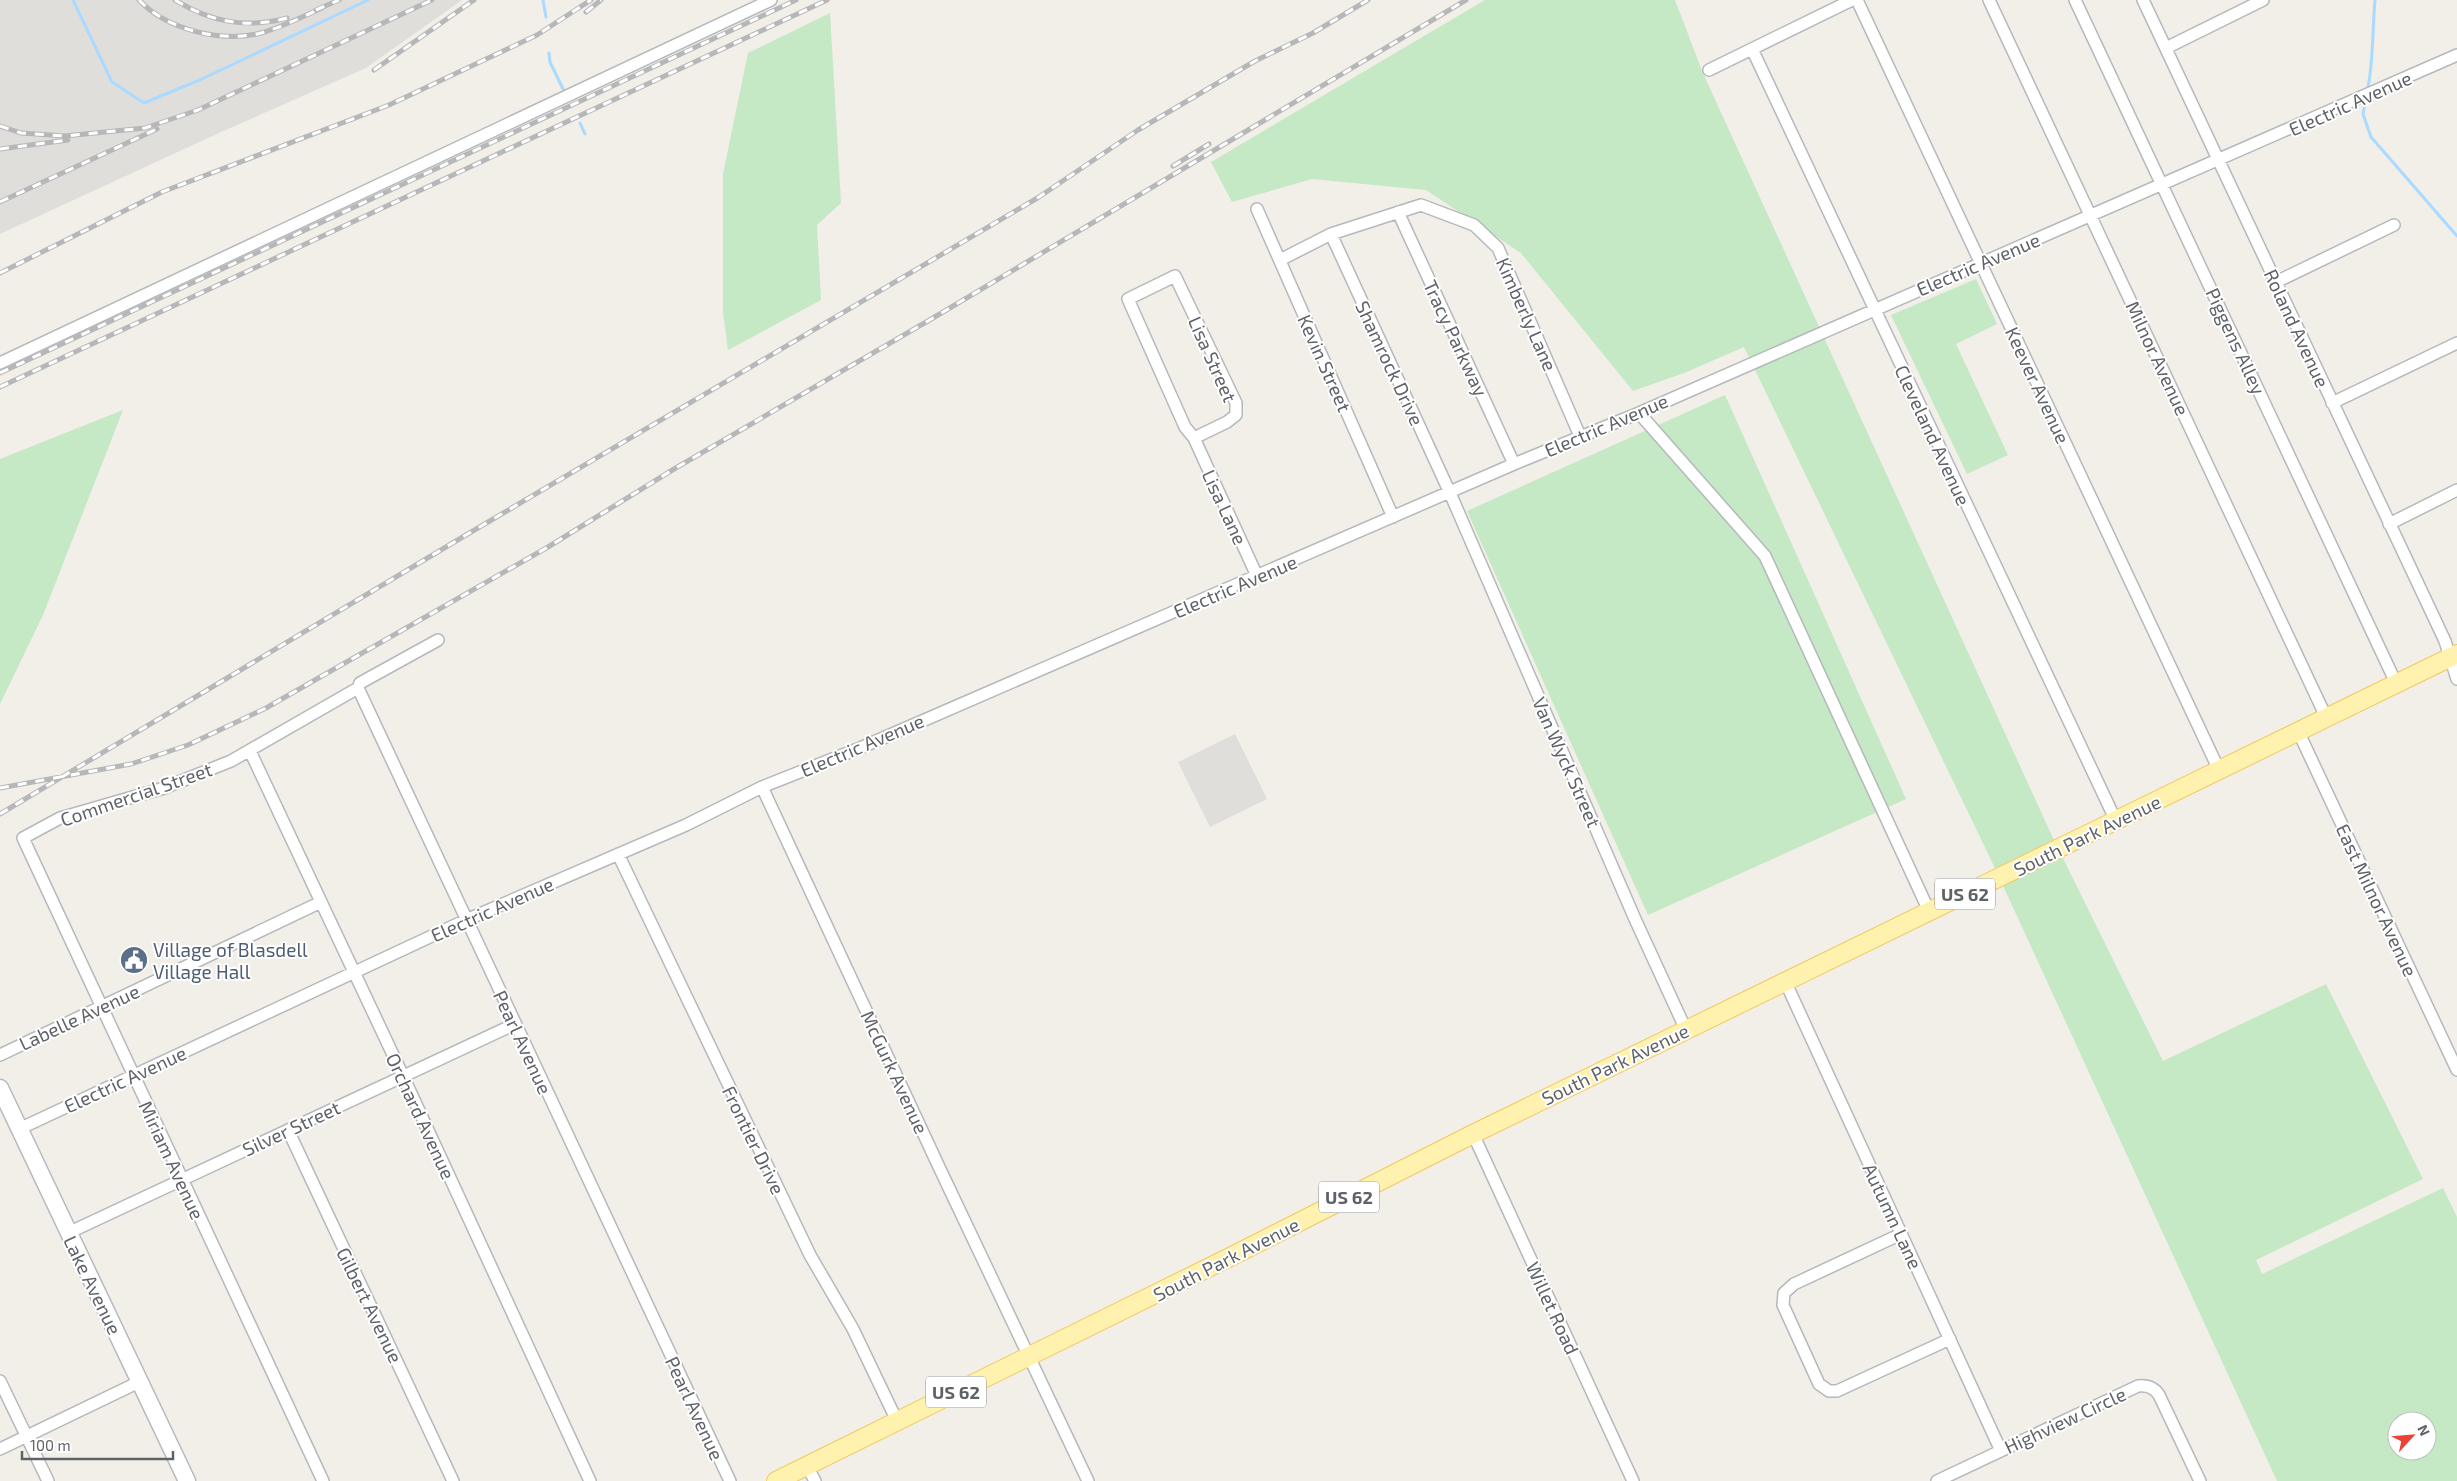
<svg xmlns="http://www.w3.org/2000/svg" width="2457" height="1481" font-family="'Exo 2',sans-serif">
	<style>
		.industrial { fill: #e0deda }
		.green { fill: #c5e8c5; fill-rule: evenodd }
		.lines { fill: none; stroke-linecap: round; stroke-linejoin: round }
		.stream { stroke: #aadaff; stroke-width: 3 }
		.street-casing { stroke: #b5b8bc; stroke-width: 14 }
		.secondary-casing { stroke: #b6babf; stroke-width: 19 }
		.primary-casing { stroke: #f2c960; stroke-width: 20 }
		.street { stroke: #fff; stroke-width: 11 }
		.secondary { stroke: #fff; stroke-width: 16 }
		.primary { stroke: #fff2af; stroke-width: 18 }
		.rail-casing { stroke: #b6b7b8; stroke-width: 5 }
		.rail { stroke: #fff; stroke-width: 3; stroke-dasharray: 9; stroke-linecap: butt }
		.labels { text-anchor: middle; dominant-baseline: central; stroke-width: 4; stroke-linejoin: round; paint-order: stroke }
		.shield { fill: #fff; stroke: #8f9295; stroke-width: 1 }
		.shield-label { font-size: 18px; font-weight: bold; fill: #5f6368 }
		.street-label { font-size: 19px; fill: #5f6368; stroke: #fff }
		.service-label { font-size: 19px; fill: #4e5e75; stroke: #fff; text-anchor: start }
	</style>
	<rect width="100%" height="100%" fill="#f1efe8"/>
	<path class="industrial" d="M0 0H462L366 68 219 133 0 234Z
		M1235 734 1267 799 1210 827 1178 762Z"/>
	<path class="green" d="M1485 0H1675L1702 71 2052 836 2163 1061 2326 984 2423 1179 2256 1260 2262 1274 2443 1188 2457 1217V1481H2277L1993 864 1744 347 1684 373 1633 391 1521 253 1426 190 1312 179 1232 202 1211 162ZM2397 1421H2427V1451H2397Z
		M830 13 841 203 817 225 821 300 728 350 723 312V174L748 53Z
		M1976 279 1997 324 1956 344 2008 455 1967 474 1891 315Z
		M1725 395 1906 799 1648 915 1467 511Z
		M123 410 43 615 0 704V459Z"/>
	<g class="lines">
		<path class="stream" d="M73 0 112 82 144 103 202 79 368 0
			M543 0 546 17
			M549 53 550 62 563 89
			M2367 92C2374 61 2372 32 2375 0
			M2366 98 2363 114 2371 137 2457 236
			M580 123 585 134"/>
		<defs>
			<path id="street" d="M1857 0 2219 770
				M1989 0 2326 717
				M2075 0 2396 683
				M2143 0 2445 641 2457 679
				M2166 48 2263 0
				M1752 49 2116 821
				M1709 70 1852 0
				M1257 209 1393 517
				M1398 212 1514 464
				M1331 234 1450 493 1635 919 1686 1030
				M1280 260 1331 234 1421 205 1474 225 1498 248 1580 436
				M1175 276 1236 403V415L1227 422 1194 438 1185 427 1128 299Z
				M2276 282 2394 225
				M0 363 771 0
				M2332 403 2457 343
				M1639 413 1765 556 1929 911
				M1194 438 1257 576
				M2389 524 2457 490
				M438 640 360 683 358 688 730 1481
				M2298 731 2457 1070
				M250 751 403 1076 590 1481
				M762 787 939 1167 1088 1481
				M618 854 810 1255 853 1329 897 1421
				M1785 981 2001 1451
				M0 1055 321 902
				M19 1129 466 920 686 825 762 787 860 748 1514 464 1639 413 2457 55
				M288 1130 453 1481
				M1473 1134 1633 1481
				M68 1233 515 1024
				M1901 1234 1794 1284 1784 1293 1783 1305 1819 1384 1829 1391H1837L1950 1339
				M0 1381 48 1481
				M0 1449 139 1382
				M807 1466 815 1481
				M323 1481 23 838 60 818 164 788 231 761 358 688
				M1937 1481 2138 1386C2147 1385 2154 1387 2159 1395L2200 1481"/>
			<path id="secondary" d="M0 1088 187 1481"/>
			<path id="primary" d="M776 1481 1226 1259 1473 1134 2457 654"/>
		</defs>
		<use href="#street" class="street-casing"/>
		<use href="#secondary" class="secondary-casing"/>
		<use href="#primary" class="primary-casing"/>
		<use href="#street" class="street"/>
		<use href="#secondary" class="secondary"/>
		<use href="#primary" class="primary"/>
		<defs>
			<path id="rail" d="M139 0C167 30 222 43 261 33 282 27 302 17 322 8
				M175 0C211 22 246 29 287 18
				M316 10 339 0
				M586 12 601 0
				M374 70 474 0
				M0 126 21 133 65 136 145 128 198 110 432 0
				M0 149 68 140
				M1173 166 1209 144
				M0 202 157 129
				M0 273 162 192 389 105 537 35 591 0
				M0 373 796 0
				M0 387 827 0
				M0 788 131 764 188 745 266 708 548 547 674 469 933 318 1466 0
				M0 814 466 535 1039 197 1138 130 1255 61 1313 33 1368 0"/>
		</defs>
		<use href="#rail" class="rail-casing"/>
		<use href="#rail" class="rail"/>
	</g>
	<defs>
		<symbol id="civic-disc" viewBox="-11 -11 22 22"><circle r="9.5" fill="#5c6f8a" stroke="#fff"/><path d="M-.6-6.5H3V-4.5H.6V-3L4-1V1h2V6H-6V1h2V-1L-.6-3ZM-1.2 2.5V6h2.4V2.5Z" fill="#fff"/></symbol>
	</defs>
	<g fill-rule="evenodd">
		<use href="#civic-disc" x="118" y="944" width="32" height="32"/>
	</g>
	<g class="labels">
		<g class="shield">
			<rect x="1935" y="878.5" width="60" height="31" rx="4"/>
			<rect x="1319" y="1181.5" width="60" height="31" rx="4"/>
			<rect x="926" y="1376.5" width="60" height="31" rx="4"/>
		</g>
		<g class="shield-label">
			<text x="1965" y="894">US 62</text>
			<text x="1349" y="1197">US 62</text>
			<text x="956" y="1392">US 62</text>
		</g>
		<g class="street-label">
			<text transform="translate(2350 103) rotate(-24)">Electric Avenue</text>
			<text transform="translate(1978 264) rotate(-23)">Electric Avenue</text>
			<text transform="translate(1527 314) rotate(66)">Kimberly Lane</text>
			<text transform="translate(2297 328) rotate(65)">Roland Avenue</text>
			<text transform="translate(1456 338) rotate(65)">Tracy Parkway</text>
			<text transform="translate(2236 341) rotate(65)">Piggens Alley</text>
			<text transform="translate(2158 358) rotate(65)">Milnor Avenue</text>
			<text transform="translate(1213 359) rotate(66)">Lisa Street</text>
			<text transform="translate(1325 363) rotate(66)">Kevin Street</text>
			<text transform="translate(1390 363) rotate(65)">Shamrock Drive</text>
			<text transform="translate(2038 385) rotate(65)">Keever Avenue</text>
			<text transform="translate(1606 425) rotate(-23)">Electric Avenue</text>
			<text transform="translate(1933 435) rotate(65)">Cleveland Avenue</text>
			<text transform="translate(1225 507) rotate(65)">Lisa Lane</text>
			<text transform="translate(1235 586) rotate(-23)">Electric Avenue</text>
			<text transform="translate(862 745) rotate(-23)">Electric Avenue</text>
			<text transform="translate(1567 762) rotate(66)">Van Wyck Street</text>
			<text transform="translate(136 794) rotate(-19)">Commercial Street</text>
			<text transform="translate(2087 835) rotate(-26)">South Park Avenue</text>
			<text transform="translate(2377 900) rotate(65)">East Milnor Avenue</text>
			<text transform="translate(492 909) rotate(-24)">Electric Avenue</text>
			<text transform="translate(79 1017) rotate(-25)">Labelle Avenue</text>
			<text transform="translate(523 1042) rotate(65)">Pearl Avenue</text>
			<text transform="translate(1615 1064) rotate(-26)">South Park Avenue</text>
			<text transform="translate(895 1072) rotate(65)">McGurk Avenue</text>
			<text transform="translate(125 1079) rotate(-25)">Electric Avenue</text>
			<text transform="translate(421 1116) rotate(65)">Orchard Avenue</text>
			<text transform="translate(291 1128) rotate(-25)">Silver Street</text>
			<text transform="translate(754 1140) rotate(64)">Frontier Drive</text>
			<text transform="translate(172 1160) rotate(65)">Miriam Avenue</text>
			<text transform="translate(1893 1216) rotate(65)">Autumn Lane</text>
			<text transform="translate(1226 1259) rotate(-27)">South Park Avenue</text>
			<text transform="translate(93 1285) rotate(64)">Lake Avenue</text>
			<text transform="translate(370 1305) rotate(64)">Gilbert Avenue</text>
			<text transform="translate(1553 1308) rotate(65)">Willet Road</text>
			<text transform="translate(695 1408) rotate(65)">Pearl Avenue</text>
			<text transform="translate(2065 1420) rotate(-25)">Highview Circle</text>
		</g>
		<g class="service-label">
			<text x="153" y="949">Village of Blasdell<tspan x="153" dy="22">Village Hall</tspan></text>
		</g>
	</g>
	<g transform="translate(2412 1436) rotate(64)"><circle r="24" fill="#ffffff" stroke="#bfc1c3"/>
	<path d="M0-4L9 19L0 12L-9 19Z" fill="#ea4335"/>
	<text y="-8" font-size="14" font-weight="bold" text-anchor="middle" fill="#5f6368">N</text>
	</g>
	<path d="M22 1451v8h151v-8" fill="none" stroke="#5f6368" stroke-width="2.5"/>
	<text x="30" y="1451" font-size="15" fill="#5f6368" stroke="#ffffff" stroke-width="4" paint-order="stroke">100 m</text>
</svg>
